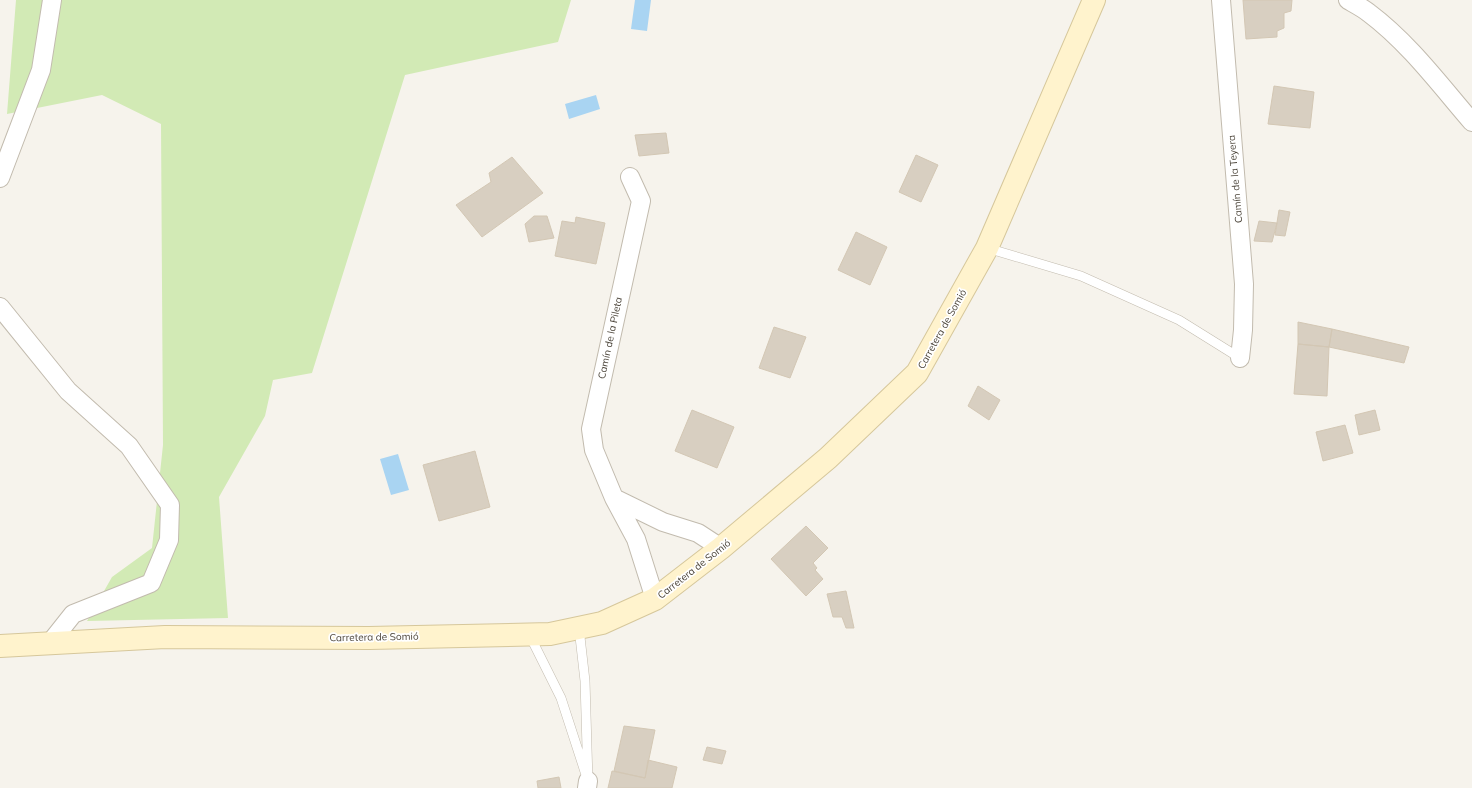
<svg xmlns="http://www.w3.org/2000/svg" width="1472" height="788" font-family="Mulish,sans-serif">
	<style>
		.green { fill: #d2eab5 }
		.water { fill: #a9d4f2 }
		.building { fill: #d8cfc1; stroke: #d3c7b4 }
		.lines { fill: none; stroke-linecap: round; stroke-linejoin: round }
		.lane-casing { stroke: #c2bbae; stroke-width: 10 }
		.street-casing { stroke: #c2bbae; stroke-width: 20 }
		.secondary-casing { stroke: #d6c79b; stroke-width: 24 }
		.lane { stroke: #fff; stroke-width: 9 }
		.street { stroke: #fff; stroke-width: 18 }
		.secondary { stroke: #fff3cd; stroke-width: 22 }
		.labels { text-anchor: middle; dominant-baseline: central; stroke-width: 3.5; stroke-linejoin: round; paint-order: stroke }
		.street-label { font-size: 10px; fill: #4b4439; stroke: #fff }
	</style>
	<rect width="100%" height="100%" fill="#f6f3ec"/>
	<path class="green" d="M16 0H571L558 42 405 75 312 373 273 380 265 416 219 497 228 618 87 621 112 577 152 548 163 445 161 124 102 95 7 114Z"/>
	<path class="water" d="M635 0H651L647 31 631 29Z
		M596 95 600 109 569 119 565 104Z
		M398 454 409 490 391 495 380 459Z"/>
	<path class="building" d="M1243 0H1292L1291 11 1284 13V28L1277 31V37L1246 39Z
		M1274 86 1314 92 1310 128 1268 124Z
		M666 133 669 153 639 156 635 135Z
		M916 155 938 165 921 202 899 192Z
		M512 157 543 193 482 237 456 205 491 182 489 173Z
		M1279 210 1290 212 1285 236 1275 235Z
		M534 216H547L554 238 529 242 525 224Z
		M576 217 605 223 596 264 555 256 562 221 575 223Z
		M1259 221 1277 223 1272 242 1254 241Z
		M856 232 887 247 870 285 838 270Z
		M1298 322 1332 329 1329 347 1298 344Z
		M774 327 806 337 790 378 759 368Z
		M1332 329 1409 347 1404 363 1329 347Z
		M1298 344 1329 347 1327 396 1294 394Z
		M978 386 1000 400 989 420 968 406Z
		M692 410 734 427 717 468 675 451Z
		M1375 410 1380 430 1359 435 1355 415Z
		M1345 425 1353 453 1323 461 1316 432Z
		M475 451 490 507 439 521 423 465Z
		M806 526 828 548 813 563 817 568 815 570 823 579 806 596 771 559Z
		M846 591 854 628H846L842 617H833L827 594Z
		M624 726 655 730 645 778 614 771Z
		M707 747 726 751 722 764 703 760Z
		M648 760 677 767 672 788H608L612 771 645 778Z
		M559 777 561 788H538L537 781Z"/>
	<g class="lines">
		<defs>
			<path id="lane" d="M987 248 1081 276 1179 320 1240 358
				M530 636 561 698 588 781 585 681 579 628"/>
			<path id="street" d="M1221 0 1244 284 1243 330 1240 358
				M1348 0C1355 4 1363 8 1369 13 1409 43 1440 85 1472 122
				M630 177 641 201 591 429 594 450 614 498 663 522 698 533 721 548
				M0 178 41 70 52 0
				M0 307 68 391 129 446 170 505 169 540 151 583 73 614 50 643
				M614 498 636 539 655 599
				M587 788 588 781"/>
			<path id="secondary" d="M0 646 165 637 369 638 550 634 602 623 655 599 721 548 828 458 917 373 987 248 1094 0"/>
		</defs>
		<use href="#lane" class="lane-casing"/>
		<use href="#street" class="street-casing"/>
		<use href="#secondary" class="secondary-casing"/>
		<use href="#lane" class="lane"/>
		<use href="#street" class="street"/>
		<use href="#secondary" class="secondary"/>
	</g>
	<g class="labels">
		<g class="street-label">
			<text transform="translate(1235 179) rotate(-95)">Camín de la Teyera</text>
			<text transform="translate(942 329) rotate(-61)">Carretera de Somió</text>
			<text transform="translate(610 338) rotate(-78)">Camín de la Pileta</text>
			<text transform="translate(694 569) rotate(-38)">Carretera de Somió</text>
			<text transform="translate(374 637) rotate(-1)">Carretera de Somió</text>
		</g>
	</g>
</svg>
